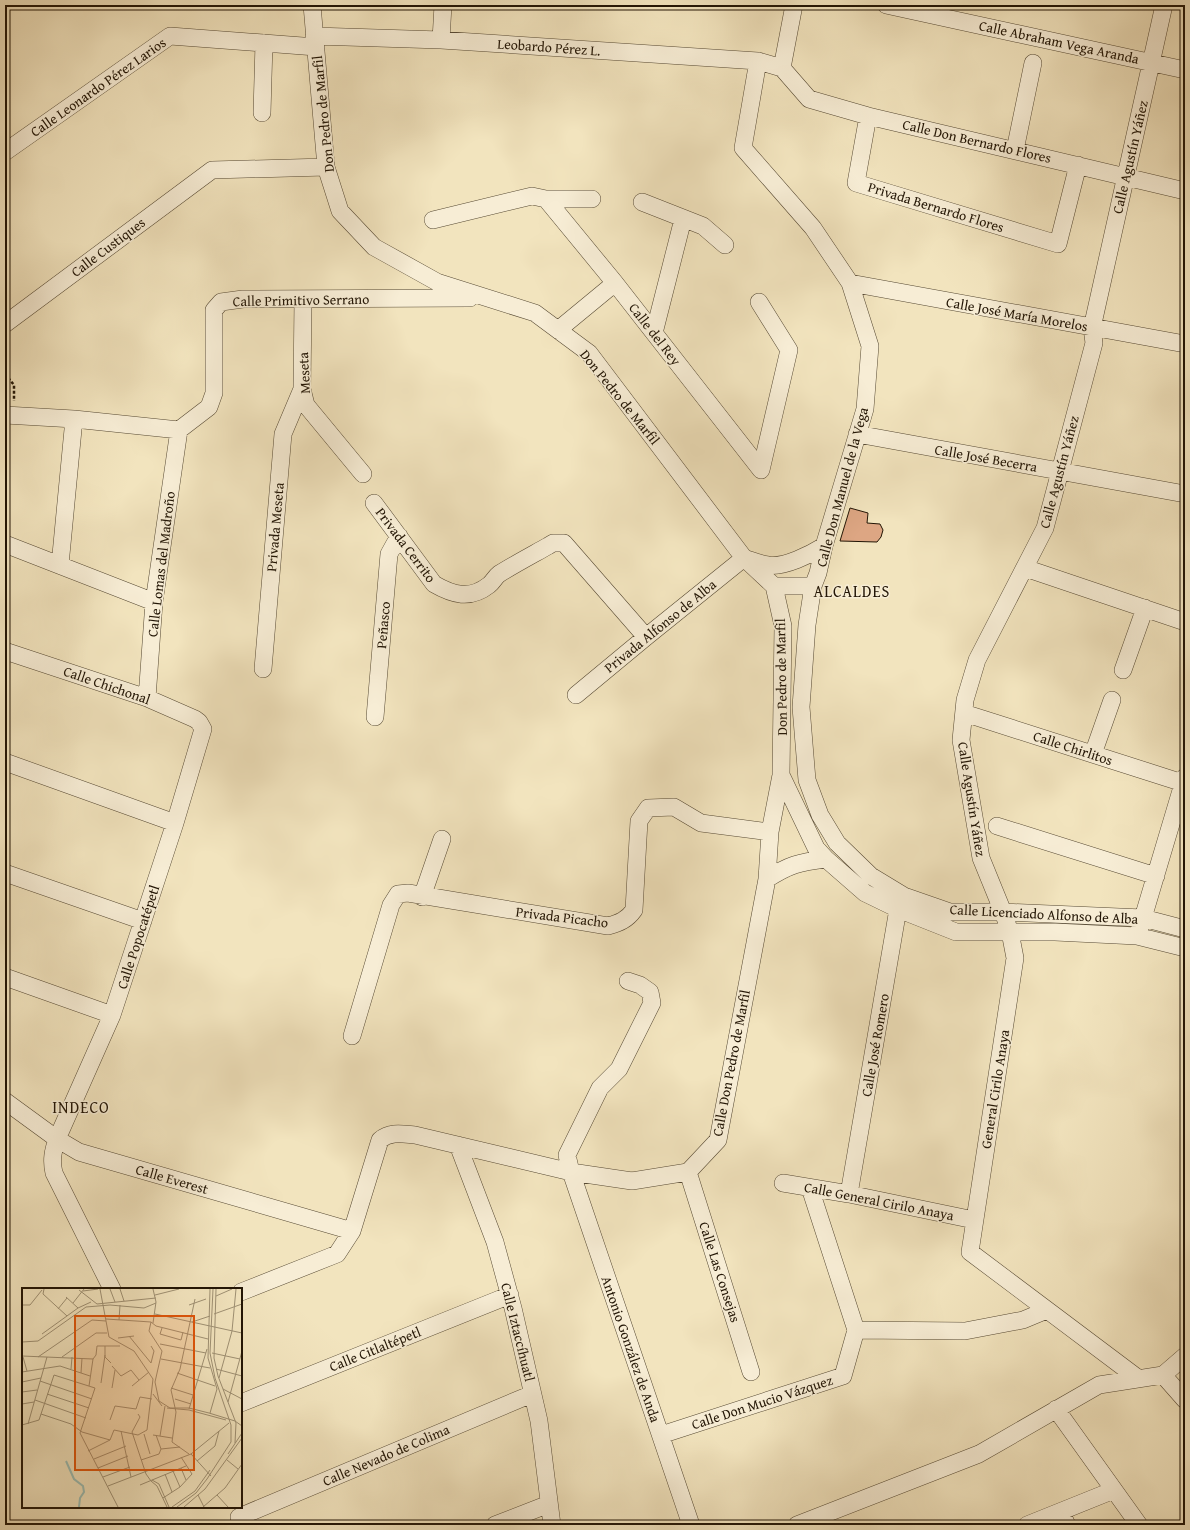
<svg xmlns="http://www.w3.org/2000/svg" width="1190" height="1530" font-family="'Gentium Book Plus',serif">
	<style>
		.building { fill: #dda683; stroke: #221505 }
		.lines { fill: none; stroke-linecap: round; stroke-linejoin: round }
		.minor-casing { stroke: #564933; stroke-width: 18 }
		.path { stroke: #221505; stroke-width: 2.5; stroke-dasharray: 3 2; stroke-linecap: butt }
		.minor { stroke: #f7edd5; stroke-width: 17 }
		.labels { text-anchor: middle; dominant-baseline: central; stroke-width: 3; stroke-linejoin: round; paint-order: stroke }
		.street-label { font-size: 14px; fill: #221505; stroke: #f7edd5 }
		.quarter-label { font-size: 16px; letter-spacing: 1px; fill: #221505; stroke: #f7edd5 }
		.inset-river { fill: none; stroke: #9bbeb5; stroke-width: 2 }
		.inset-road { fill: none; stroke: #9f9174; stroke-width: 1 }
		.view { fill: #de560c; fill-opacity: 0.15; stroke: #de560c; stroke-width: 2 }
		.inset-edge { fill: none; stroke: #221505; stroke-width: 2 }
	</style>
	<rect width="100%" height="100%" fill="#f2e4be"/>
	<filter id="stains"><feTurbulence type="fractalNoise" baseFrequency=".005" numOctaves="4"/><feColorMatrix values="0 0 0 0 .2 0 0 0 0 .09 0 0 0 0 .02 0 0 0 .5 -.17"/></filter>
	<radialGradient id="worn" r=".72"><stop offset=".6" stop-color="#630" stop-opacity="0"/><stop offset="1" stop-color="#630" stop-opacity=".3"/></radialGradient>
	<path class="building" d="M850 508 868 513 867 523 880 524 883 530 881 537 877 542 840 541Z"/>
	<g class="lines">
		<defs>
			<path id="minor" d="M886 5 1185 70
				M314 36 441 40 758 61 782 68
				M441 40 443 5
				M758 61 743 148 813 228 850 283 870 346 865 409 824 546 818 573 813 586 807 625 801 707 807 780 820 815 837 843 871 876 904 896 950 912H1003L1143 918 1185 929
				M782 68 809 99 868 116 1185 191
				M782 68 794 5
				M262 113 264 43
				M868 116 856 183 1058 244 1078 165
				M1015 150 1033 63
				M5 152 170 36 316 47
				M546 199 615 283 761 470
				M642 202 703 226 725 245
				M433 220 532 196 546 199H592
				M850 283 1185 344
				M303 300 302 389 306 405 363 474
				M759 302 789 350 761 470
				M5 324 212 170 326 167
				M558 330 615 283
				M654 333 683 219
				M5 415 74 419 179 430 209 407 214 393V310L221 302 243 299 470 298
				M857 434 1185 494
				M374 503 434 584C453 595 470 600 489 585 493 582 495 577 499 574 515 564 532 555 548 546L553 543H564L646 637
				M5 544 154 602
				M747 559C753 561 761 564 768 565 784 568 811 554 824 546
				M60 565 74 419
				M1025 568 1185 622
				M774 586H813
				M5 651 147 698 195 719 199 722 203 729 175 823 112 1015 57 1139C53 1151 51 1160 54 1173L112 1289
				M263 669 283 434 302 389
				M1123 670 1145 608
				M576 695 646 637 744 558
				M147 698 154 602 179 430
				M964 713 1183 783
				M375 717 389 554 399 536
				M1093 754 1112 700
				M5 762 175 823
				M781 775 816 848 826 859 865 893 898 909 956 932H1055L1137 936 1185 948
				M997 826 1156 876
				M5 873 143 921
				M767 879C789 865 799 862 826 859
				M422 897 442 839
				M1140 928 1185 777
				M5 977 112 1015
				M628 981 640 985 650 992 652 1003 619 1069 600 1088 567 1155 571 1172 691 1525
				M352 1036 391 905 398 894 408 893 608 926C619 923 627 920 634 910L639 821 648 808 674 807 701 823 770 832
				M5 1101 57 1139 79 1152 352 1231
				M458 1145 495 1242 513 1308 539 1421 552 1525
				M688 1172 751 1372
				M783 1183 849 1194 974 1220
				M810 1188 856 1330
				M849 1194 898 909 902 900
				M241 1292 337 1254 352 1231 380 1140C390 1131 403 1134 415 1135L571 1172 632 1181 688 1172 718 1140 767 879 770 832 781 775 783 626 774 586 744 558 589 353 535 313 437 282 374 247 340 211 326 167 312 5
				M856 1330 965 1331 1023 1320 1047 1310
				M1163 1375 1185 1400
				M1139 1379 970 1252 1015 958 1010 932 1003 912 981 858 961 740 965 700 977 660 1045 528 1094 343 1092 328 1164 5
				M241 1403 510 1295
				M1056 1409 1139 1525
				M661 1435 843 1376 856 1330
				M1061 1512 1067 1525
				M239 1517 532 1394
				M495 1525 549 1504
				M797 1525 979 1454 1099 1385 1163 1375 1185 1356
				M1027 1525 1114 1490"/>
		</defs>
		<use href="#minor" class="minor-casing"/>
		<path class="path" d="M5 374 14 385V401"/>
		<use href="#minor" class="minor"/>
	</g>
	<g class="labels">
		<g class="street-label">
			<text transform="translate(1059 42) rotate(12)">Calle Abraham Vega Aranda</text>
			<text transform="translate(549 47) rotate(4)">Leobardo Pérez L.</text>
			<text transform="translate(98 87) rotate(-35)">Calle Leonardo Pérez Larios</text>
			<text transform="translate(323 114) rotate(-96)">Don Pedro de Marfil</text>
			<text transform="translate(977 141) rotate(13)">Calle Don Bernardo Flores</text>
			<text transform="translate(1130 157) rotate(-77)">Calle Agustín Yáñez</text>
			<text transform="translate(936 207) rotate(17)">Privada Bernardo Flores</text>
			<text transform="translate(108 247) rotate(-37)">Calle Custiques</text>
			<text transform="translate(301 300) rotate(-1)">Calle Primitivo Serrano</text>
			<text transform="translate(1017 314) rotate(10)">Calle José María Morelos</text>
			<text transform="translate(655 334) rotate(52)">Calle del Rey</text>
			<text transform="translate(304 373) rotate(-93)">Meseta</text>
			<text transform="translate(620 397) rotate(51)">Don Pedro de Marfil</text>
			<text transform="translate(986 458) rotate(10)">Calle José Becerra</text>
			<text transform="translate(1059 472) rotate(-75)">Calle Agustín Yáñez</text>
			<text transform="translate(842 487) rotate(-75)">Calle Don Manuel de la Vega</text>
			<text transform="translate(275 527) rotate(-85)">Privada Meseta</text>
			<text transform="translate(406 545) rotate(53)">Privada Cerrito</text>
			<text transform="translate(161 564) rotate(-83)">Calle Lomas del Madroño</text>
			<text transform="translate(383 625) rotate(-85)">Peñasco</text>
			<text transform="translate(660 626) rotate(-39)">Privada Alfonso de Alba</text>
			<text transform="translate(781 677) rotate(-91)">Don Pedro de Marfil</text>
			<text transform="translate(107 685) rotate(19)">Calle Chichonal</text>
			<text transform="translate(1073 748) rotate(18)">Calle Chirlitos</text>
			<text transform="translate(972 799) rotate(81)">Calle Agustín Yáñez</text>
			<text transform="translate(1044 914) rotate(3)">Calle Licenciado Alfonso de Alba</text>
			<text transform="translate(562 917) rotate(7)">Privada Picacho</text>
			<text transform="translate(138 937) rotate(-72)">Calle Popocatépetl</text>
			<text transform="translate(875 1045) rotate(-80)">Calle José Romero</text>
			<text transform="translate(731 1063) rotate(-79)">Calle Don Pedro de Marfil</text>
			<text transform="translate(995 1089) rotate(-81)">General Cirilo Anaya</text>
			<text transform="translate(172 1179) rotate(16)">Calle Everest</text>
			<text transform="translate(879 1201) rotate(11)">Calle General Cirilo Anaya</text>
			<text transform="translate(720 1272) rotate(72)">Calle Las Consejas</text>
			<text transform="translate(518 1332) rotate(76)">Calle Iztaccíhuatl</text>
			<text transform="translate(375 1349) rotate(-22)">Calle Citlaltépetl</text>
			<text transform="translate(631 1349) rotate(71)">Antonio González de Anda</text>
			<text transform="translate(762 1402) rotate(-18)">Calle Don Mucio Vázquez</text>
			<text transform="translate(386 1455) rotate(-23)">Calle Nevado de Colima</text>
		</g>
		<g class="quarter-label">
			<text x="852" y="591">ALCALDES</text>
			<text x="81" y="1107">INDECO</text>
		</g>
	</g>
	<g transform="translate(22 1288)">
		<rect width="220" height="220" fill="#f2e4be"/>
		<path class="inset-river" d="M44 173 52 191 61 198 62 204 58 210 57 219"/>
		<path class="inset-road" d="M22 1 21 6 45 28M78 1 87 49 112 63 131 91 125 142 116 147 92 142 88 152M88 1 93 14M98 1 102 13M131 1 134 14 131 35M188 1 186 70 195 101M194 1 192 70 196 88 214 135 213 155M57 2 75 16 134 10M61 3 76 1M133 7 157 1M194 8 210 1M44 9 56 20M51 15 62 1M0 17H8L20 2M167 17 184 11M36 21 45 10M133 26 220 45M192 26 220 16M84 31 129 34 134 38 186 51M97 32 98 17M129 34 127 43 140 63 133 94 137 113 148 120H167L187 125 213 133 220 138M170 34 188 28M140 40 138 46 159 52 161 44M20 46 56 20 69 14M107 48 129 75M96 50 112 48M0 54 16 53 64 19 88 17 122 20 134 15M138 56 184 65M83 58V69L89 75M129 58 132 63 129 75M190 65 218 71M0 68 71 71M1 69 5 83M16 69 70 32 84 33M40 69 74 45H85M71 71 74 67 75 58H98M139 71 188 80M90 78 99 88 109 82 117 92M49 81 50 69M194 81 220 88M0 84 38 78 68 88M59 85 60 70M155 85 193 98M197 90 210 43 214 1M18 93 70 111M0 94 19 90M79 95 83 67M67 98 71 71M110 98 127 84M90 100 93 82M149 100 171 107M201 101 220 111M0 104 15 102M25 106 67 120M131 106 140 118M153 111 169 116M13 112 64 130M206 114 220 63M0 116 12 114M145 120 167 122 204 132M167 121 185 61M188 125 195 101M19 126 49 136 60 144 88 152M116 126 118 129 110 144 124 186 129 193M88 132 93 118 114 121 118 109 130 111M6 136 25 69M0 137 17 132 32 87 73 100 58 145 96 219M99 143 109 189M122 146 128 166M131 147 150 150M134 147 139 161M138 148 143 118M139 161 158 159M66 163 88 152M167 166 150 154 154 124 149 102 158 81 173 11M169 166 189 188M206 166 220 145M72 171 104 158M119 172 137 166 139 161M205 172 216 181M175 173 193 158 197 143M76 180 106 168M159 180 164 192M151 183 158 199M143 186 150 204M81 189 108 179M130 192 137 196 147 219M129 193 135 198 145 219M118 197 164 178M86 198 169 166 207 135M176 207 182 219M195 207 206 219M141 210 158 199 170 186 159 169M150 219 173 203 188 182M155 219 174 205 185 191 209 154V137L193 90 188 65 191 1M162 219 183 201 220 150M181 219 203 200 220 176"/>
		<path class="view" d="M53 28H172V182H53Z"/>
		<rect width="220" height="220" class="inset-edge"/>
	</g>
	<rect width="1190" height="1530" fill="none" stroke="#f2e4be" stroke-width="20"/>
	<rect x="6" y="6" width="1178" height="1518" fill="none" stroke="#221505" stroke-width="2"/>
	<rect x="10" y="10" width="1170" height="1510" fill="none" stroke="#221505"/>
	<rect width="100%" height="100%" filter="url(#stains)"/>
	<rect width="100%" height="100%" fill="url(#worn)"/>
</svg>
